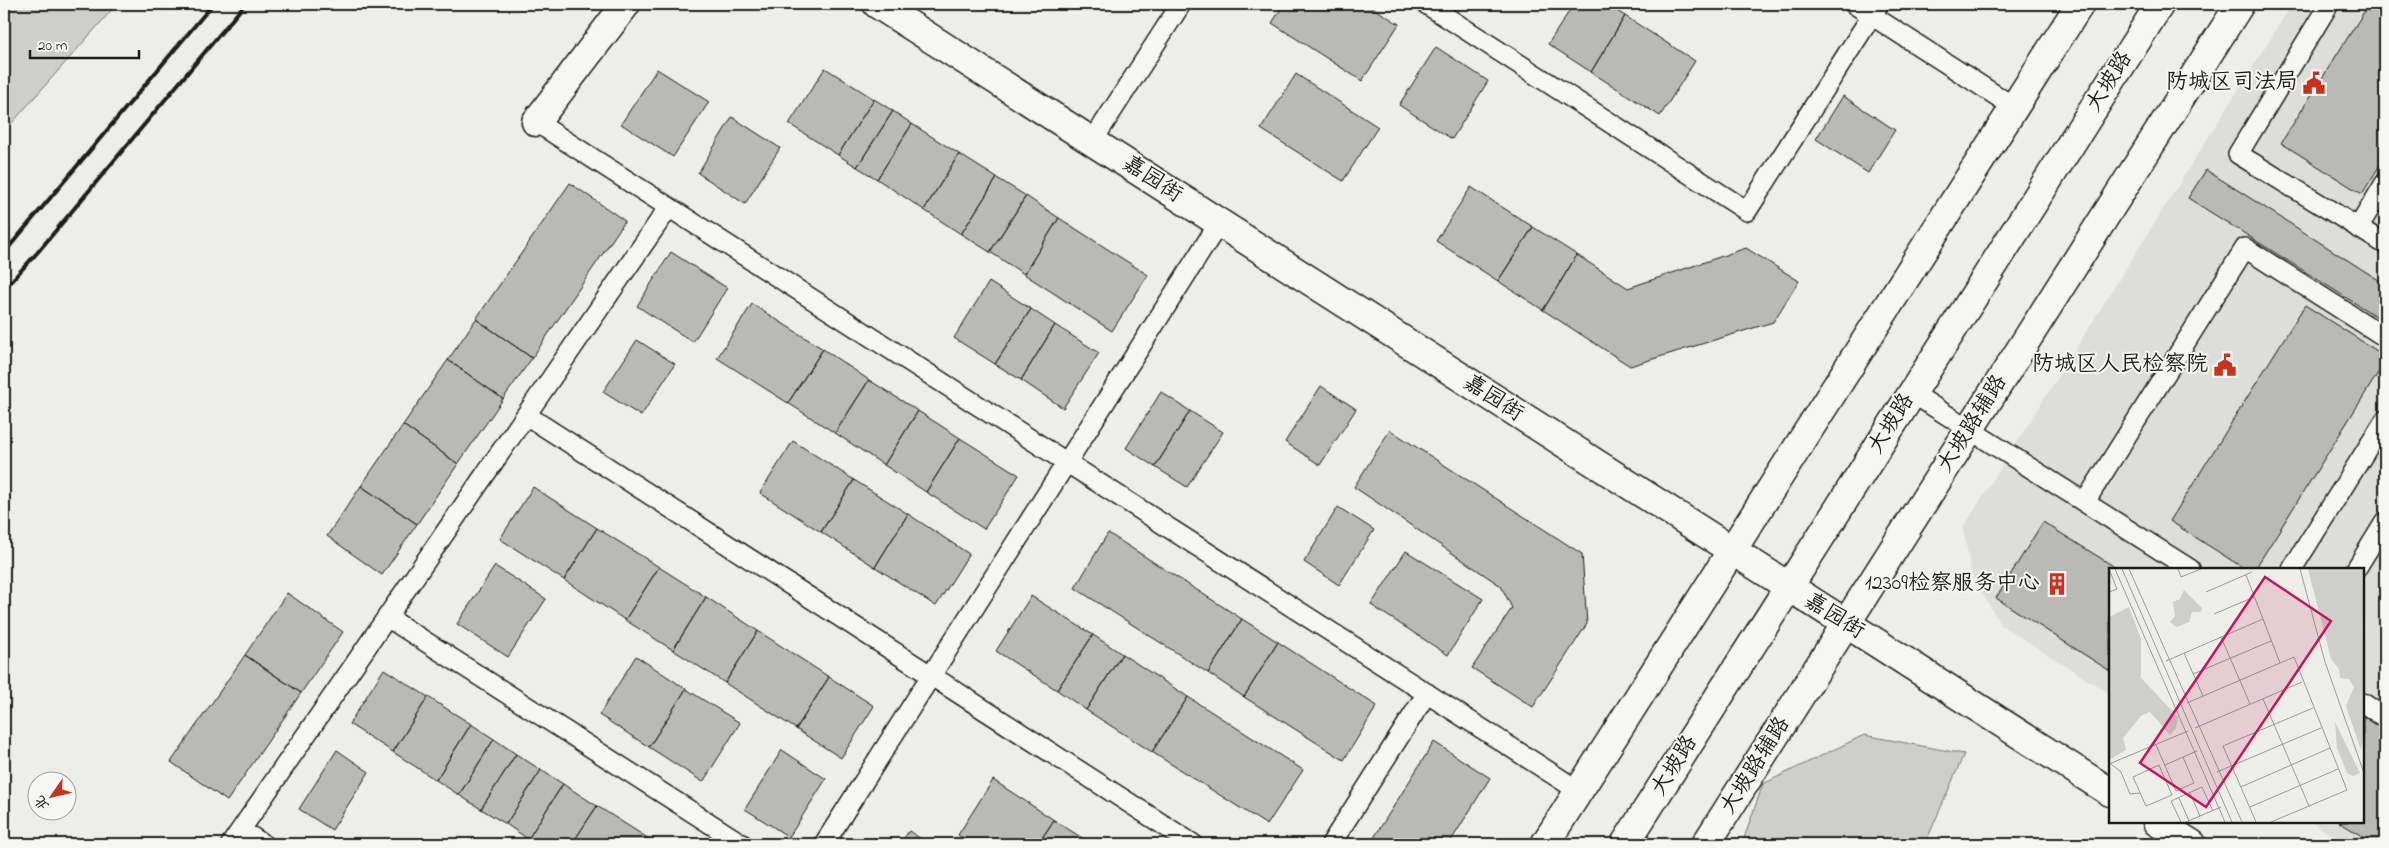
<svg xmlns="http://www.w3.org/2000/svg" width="2389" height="848" font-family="'Indie Flower','LXGW WenKai TC',sans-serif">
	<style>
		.built { fill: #ddddda }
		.green { fill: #cececb; stroke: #757574 }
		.building { fill: #b9b9b6; stroke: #1c1c1c }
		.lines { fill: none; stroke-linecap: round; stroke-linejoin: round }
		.lane-casing { stroke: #1c1c1c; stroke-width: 22 }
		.street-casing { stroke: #1c1c1c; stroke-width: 31 }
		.secondary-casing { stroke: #1c1c1c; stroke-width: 31 }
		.lane { stroke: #f6f6f2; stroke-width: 19 }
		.street { stroke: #f6f6f2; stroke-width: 28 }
		.secondary { stroke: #f6f6f2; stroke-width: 28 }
		.rail { stroke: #1c1c1c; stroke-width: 4 }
		.labels { text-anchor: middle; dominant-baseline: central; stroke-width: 4; stroke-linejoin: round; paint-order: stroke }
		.street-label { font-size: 22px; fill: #1c1c1c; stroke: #f6f6f2 }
		.poi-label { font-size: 22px; fill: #1c1c1c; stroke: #f6f6f2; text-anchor: end }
		.inset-road { fill: none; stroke: #999997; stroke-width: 1 }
		.view { fill: #c2185b; fill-opacity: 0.15; stroke: #c2185b; stroke-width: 2.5 }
		.inset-edge { fill: none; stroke: #1c1c1c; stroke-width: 2.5 }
	</style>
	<rect width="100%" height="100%" fill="#edede9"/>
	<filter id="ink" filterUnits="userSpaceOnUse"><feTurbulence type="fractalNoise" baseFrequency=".02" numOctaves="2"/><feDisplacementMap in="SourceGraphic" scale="10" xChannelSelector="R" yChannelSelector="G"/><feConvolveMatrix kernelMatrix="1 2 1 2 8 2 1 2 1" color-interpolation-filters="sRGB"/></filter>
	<g filter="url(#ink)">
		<path class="built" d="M2292 4H2385V844H2347L2311 822H2363V569H2110V694L2001 625 1972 576 1963 528Z"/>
		<path class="green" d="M4 4H117L4 132Z
			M1864 735 1964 754 1925 844H1742L1763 784Z"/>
		<path class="building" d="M1284 4H1367L1399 24 1362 81 1272 23Z
			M1574 4H1606L1625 16 1591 72 1548 44Z
			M2369 4H2385V157L2362 194 2281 143Z
			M1625 16 1695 61 1660 116 1591 72Z
			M1436 47 1488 81 1452 139 1399 105Z
			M825 68 874 99 838 155 789 124Z
			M657 69 709 102 673 157 621 124Z
			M1296 74 1378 127 1343 181 1261 129Z
			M1843 96 1895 130 1868 173 1816 139Z
			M874 99 893 111 857 167 838 155Z
			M893 111 912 124 877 179 857 167Z
			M732 117 780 148 745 204 698 173Z
			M912 124 959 154 924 210 877 179Z
			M959 154 997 178 961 234 924 210Z
			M2206 170 2385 284V322L2188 198Z
			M997 178 1026 196 990 252 961 234Z
			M570 183 625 221 532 358 476 319Z
			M1471 187 1533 227 1498 281 1436 241Z
			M1026 196 1059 218 1024 274 990 252Z
			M1059 218 1148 275 1112 331 1024 274Z
			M1533 227 1577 255 1543 310 1498 281Z
			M1746 248 1799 281 1773 322 1630 366 1543 310 1577 255 1628 288Z
			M671 252 727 288 693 342 637 306Z
			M989 282 1031 309 995 364 954 338Z
			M752 304 823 349 788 403 717 358Z
			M2305 305 2385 356V362L2255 569H2245L2170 521Z
			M1031 309 1055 325 1021 380 995 364Z
			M476 319 532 358 503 399 448 360Z
			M1055 325 1099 353 1063 408 1021 380Z
			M637 340 675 364 641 416 603 392Z
			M823 349 869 380 835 433 788 403Z
			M448 360 503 399 458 464 403 425Z
			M869 380 918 411 884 465 835 433Z
			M1321 386 1356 409 1320 465 1285 442Z
			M1161 392 1190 411 1155 467 1126 448Z
			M918 411 960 438 926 492 884 465Z
			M1190 411 1223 432 1187 487 1155 467Z
			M403 425 458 464 417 524 361 486Z
			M1390 430 1582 554 1587 624 1533 707 1472 668 1512 608 1501 586 1354 487Z
			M960 438 1019 475 984 529 926 492Z
			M793 441 854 480 821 532 760 493Z
			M854 480 908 514 875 567 821 532Z
			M361 486 417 524 382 575 327 536Z
			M533 487 597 528 564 580 500 539Z
			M1338 507 1374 530 1339 585 1304 562Z
			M908 514 969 554 936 606 875 567Z
			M2043 522 2118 569H2110V671L1996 598Z
			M597 528 659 567 625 620 564 580Z
			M1108 533 1242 619 1208 673 1075 588Z
			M1406 551 1483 599 1448 655 1371 605Z
			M495 566 546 599 508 657 457 624Z
			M659 567 706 597 673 650 625 620Z
			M287 593 343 632 301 693 245 655Z
			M1031 596 1093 635 1057 690 996 651Z
			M706 597 758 631 725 683 673 650Z
			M1242 619 1278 642 1244 697 1208 673Z
			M758 631 829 677 796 729 725 683Z
			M1093 635 1122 654 1086 710 1057 690Z
			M1278 642 1377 706 1344 760 1244 697Z
			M1122 654 1188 697 1152 752 1086 710Z
			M245 655 301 693 227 801 171 762Z
			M636 656 686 689 649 747 599 715Z
			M384 669 428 697 393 752 349 724Z
			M829 677 874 706 841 758 796 729Z
			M686 689 740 723 703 782 649 747Z
			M428 697 471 724 436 780 393 752Z
			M1188 697 1303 770 1267 825 1152 752Z
			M2363 716 2385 730V844H2375L2339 822H2363Z
			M471 724 494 739 459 795 436 780Z
			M494 739 516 754 481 809 459 795Z
			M1434 742 1490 778 1449 844H1370Z
			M337 750 369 772 332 830 299 809Z
			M782 750 826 779 789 837 745 809Z
			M516 754 541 770 506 824 481 809Z
			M541 770 563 784 528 839 506 824Z
			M993 780 1054 820 1038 844H973L958 835Z
			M563 784 597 806 572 844H536L528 839Z
			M597 806 657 844H572Z
			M1054 820 1090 843V844H1038Z
			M909 831 929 844H900Z"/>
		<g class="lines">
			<defs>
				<path id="lane" d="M1426 4 1747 211 1879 4
					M1854 4 2014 107
					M2329 4 2238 154 2385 244
					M536 122 1579 791
					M1092 142 1181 4
					M2358 228 2385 183
					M1912 393 2190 569
					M526 415 1193 844
					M2085 502 2245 248 2385 337
					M2292 569 2385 420
					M2356 569 2385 522
					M387 617 742 844
					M2363 703 2385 718
					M241 830 263 844
					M231 844 669 207
					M824 844 1219 223
					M1331 844 1427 693"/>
				<path id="street" d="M877 4 2110 792
					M536 122 626 4
					M2157 822 2192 844
					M1545 844 2080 4
					M1706 844 2240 4"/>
				<path id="secondary" d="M1625 844 2160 4"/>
			</defs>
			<use href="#lane" class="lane-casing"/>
			<use href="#street" class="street-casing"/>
			<use href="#secondary" class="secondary-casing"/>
			<use href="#lane" class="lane"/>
			<use href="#street" class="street"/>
			<use href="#secondary" class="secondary"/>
			<path class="rail" d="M4 253 213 4
				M4 289 37 253 245 4"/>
		</g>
	</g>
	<defs>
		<symbol id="civic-bare" viewBox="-9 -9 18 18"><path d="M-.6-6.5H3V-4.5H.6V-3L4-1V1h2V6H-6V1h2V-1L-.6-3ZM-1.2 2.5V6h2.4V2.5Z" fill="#c8321e" stroke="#f6f6f2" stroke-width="2.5" paint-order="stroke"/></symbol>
		<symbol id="building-bare" viewBox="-9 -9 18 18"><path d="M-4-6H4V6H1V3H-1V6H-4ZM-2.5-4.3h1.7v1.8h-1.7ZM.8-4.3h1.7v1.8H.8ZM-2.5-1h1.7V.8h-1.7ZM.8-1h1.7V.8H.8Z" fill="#c8321e" stroke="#f6f6f2" stroke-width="2.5" paint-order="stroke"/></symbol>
	</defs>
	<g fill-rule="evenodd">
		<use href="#civic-bare" x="2298" y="67" width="32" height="32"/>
		<use href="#civic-bare" x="2209" y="349" width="32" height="32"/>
		<use href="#building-bare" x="2041" y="568" width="32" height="32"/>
	</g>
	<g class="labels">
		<g class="street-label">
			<text transform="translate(2110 82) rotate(-58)">大坡路</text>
			<text transform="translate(1152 180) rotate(33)">嘉园街</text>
			<text transform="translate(1493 399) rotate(33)">嘉园街</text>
			<text transform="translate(1892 424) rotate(-58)">大坡路</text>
			<text transform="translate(1973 424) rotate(-58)">大坡路辅路</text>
			<text transform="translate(1834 617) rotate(32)">嘉园街</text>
			<text transform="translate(1675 766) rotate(-58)">大坡路</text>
			<text transform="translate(1756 766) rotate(-58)">大坡路辅路</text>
		</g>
		<g class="poi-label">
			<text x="2298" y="83">防城区司法局</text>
			<text x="2208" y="365">防城区人民检察院</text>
			<text x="2040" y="584">12309检察服务中心</text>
		</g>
	</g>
	<g transform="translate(2109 568)">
		<rect width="255" height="255" fill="#edede9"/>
		<path d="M199 1H255V166L252 182 237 138 245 119 240 111 231 110 230 101 222 91ZM75 22 93 40 92 44H83L80 54 68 59 61 54 66 48 64 34 71 31ZM20 39 32 71V110L69 149 67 160 61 167 41 144 32 148 14 170 17 182 0 192V49ZM226 154 251 205 244 208 238 205 228 180Z" fill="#cececb"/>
		<path class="inset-road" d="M6 1 116 254M13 1 123 254M20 1 133 254M69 1 72 9 92 1M191 1 216 94 255 205M137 7 171 95M0 24 8 21 0 1M97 24 143 4M105 46 145 29M112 69 141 136M75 85 94 128M57 93 154 51M84 106 162 73M154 131 200 238M78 135 185 89 238 222 162 254M86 160 193 114M47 177 67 223 85 215 74 189M0 196 79 163M2 196 12 204 21 226 31 225M50 197 63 227 37 238 24 209ZM56 197 88 183M108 204 212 160M132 219 221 180M81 225 91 248M70 230 80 253M141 239 229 201M72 254 62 233 93 219 104 243M77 254 112 239M147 254 114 178 204 140"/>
		<path class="view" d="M156 9 222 53 97 239 31 195Z"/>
		<rect width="255" height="255" class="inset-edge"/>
	</g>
	<rect width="2389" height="848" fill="none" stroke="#f6f6f2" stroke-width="20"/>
	<rect x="10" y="10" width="2369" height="828" fill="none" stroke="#1c1c1c" stroke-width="2" filter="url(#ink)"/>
	<g transform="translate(52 796) rotate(236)"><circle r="24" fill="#f6f6f2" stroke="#9f9f9c"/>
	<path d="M0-4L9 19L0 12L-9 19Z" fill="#c8321e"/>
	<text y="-8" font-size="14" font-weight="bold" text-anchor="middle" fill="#1c1c1c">北</text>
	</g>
	<path d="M30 50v8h109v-8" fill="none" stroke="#1c1c1c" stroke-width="2.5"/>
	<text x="38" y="50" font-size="15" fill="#1c1c1c" stroke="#f6f6f2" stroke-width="4" paint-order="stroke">20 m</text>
</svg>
